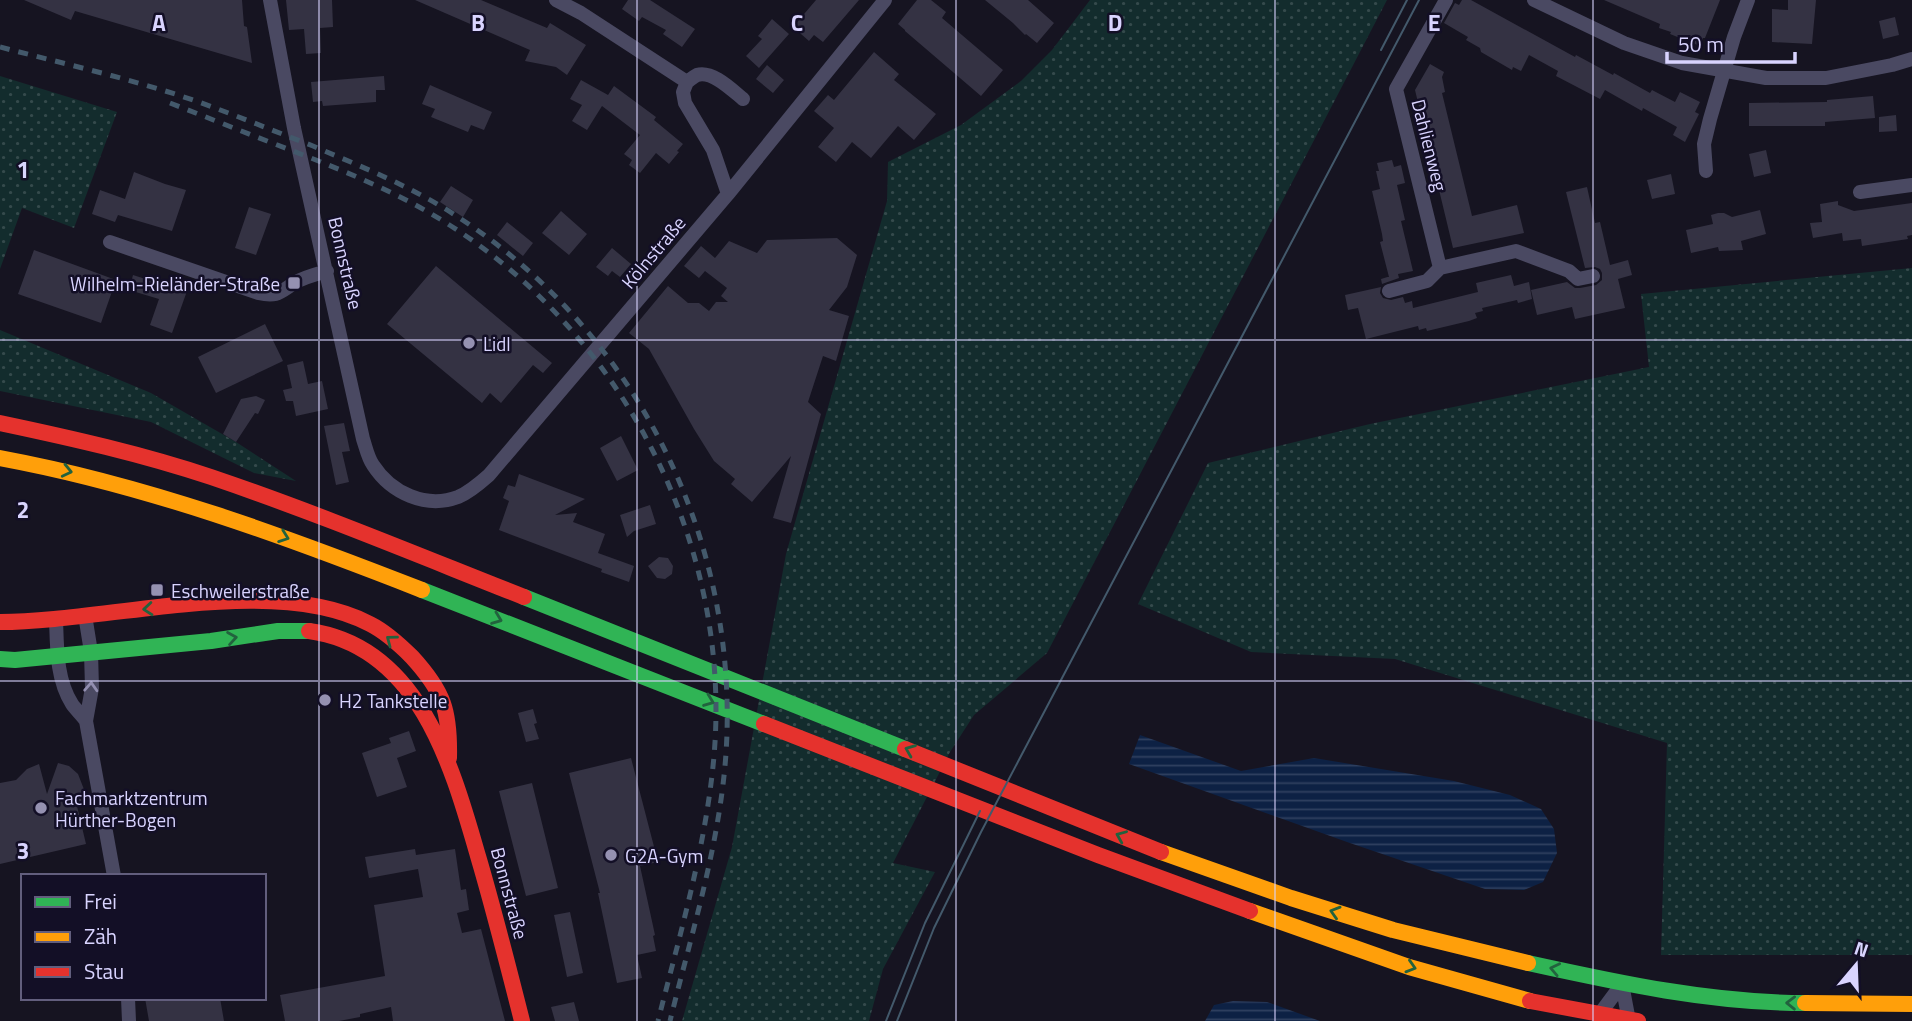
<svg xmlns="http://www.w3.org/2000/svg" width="1912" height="1021" font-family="'Titillium Web',sans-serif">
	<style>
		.grass { fill: url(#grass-dots) }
		.water { fill: url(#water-rules) }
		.building { fill: #343243 }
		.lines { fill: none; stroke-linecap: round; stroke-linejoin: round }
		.street { stroke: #4a4962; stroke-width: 14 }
		.fast { stroke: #30b455; stroke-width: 16 }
		.slow { stroke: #ff9f0a; stroke-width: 16 }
		.jam { stroke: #e5322d; stroke-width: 16 }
		.tram { stroke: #43596b; stroke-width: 2 }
		.rail { stroke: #43596b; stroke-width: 5; stroke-dasharray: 10 9; stroke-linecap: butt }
		.oneway { stroke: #22623e }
		.oneway2 { stroke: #928eb0 }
		.grid { fill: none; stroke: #d9d4ff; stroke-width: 2; stroke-opacity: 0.55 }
		.poi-dot { fill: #9591b1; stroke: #130f26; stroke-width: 2.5 }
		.labels { text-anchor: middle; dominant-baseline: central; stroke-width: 5; stroke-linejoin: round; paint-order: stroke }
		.street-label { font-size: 19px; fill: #d9d4ff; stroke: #130f26 }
		.poi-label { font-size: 19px; fill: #d9d4ff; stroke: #130f26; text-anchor: start }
		.grid-label { font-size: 23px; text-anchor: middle; font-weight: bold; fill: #d9d4ff; stroke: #130f26; stroke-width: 5; stroke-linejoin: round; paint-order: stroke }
	</style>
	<defs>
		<pattern id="grass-dots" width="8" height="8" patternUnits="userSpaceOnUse" patternTransform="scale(1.75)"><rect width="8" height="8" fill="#132c2d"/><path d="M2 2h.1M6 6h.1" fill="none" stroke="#354a4c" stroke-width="1.8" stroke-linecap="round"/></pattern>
		<pattern id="water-rules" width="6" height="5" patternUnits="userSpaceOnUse" patternTransform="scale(1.75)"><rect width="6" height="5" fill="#0d2144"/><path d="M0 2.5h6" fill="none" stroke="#304060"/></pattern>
	</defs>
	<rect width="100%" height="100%" fill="#161421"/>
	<path class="grass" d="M1090 0H1387L1047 653 974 715 950 752 893 863 935 872 883 969 869 1021H682L732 847 786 554 887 201 888 162 961 125 1021 81 1052 50Z
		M0 76 117 112 74 228 22 208 0 269Z
		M1912 268V955H1661L1667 743 1395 659 1251 652 1138 604 1208 463 1370 424 1649 367 1641 294Z
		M0 330 151 393 236 442 296 481 254 473 151 422 0 391Z"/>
	<path class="water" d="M1140 735 1241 771 1314 758 1454 781 1510 795 1541 809 1554 829 1557 853 1543 882 1524 890 1485 889 1347 842 1129 764Z
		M1233 1001 1267 1002 1320 1021H1205L1214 1005Z"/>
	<path class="building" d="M24 0H242L244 26 247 27 252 63 75 11 71 20Z
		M286 0H332L333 27 320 28 321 53 306 54 304 29 289 30Z
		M415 0H481L547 28 550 23 586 45 567 75 556 67 525 61 530 50Z
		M628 0H650L695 29 682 47 663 34 666 30 642 17 639 21 622 9Z
		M816 0H859L823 42 814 35 809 41 793 27Z
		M917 0H931L946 12 942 18 1003 70 981 96 905 31V30L898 24Z
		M985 0H1028L1054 23 1037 43 1026 34 1025 35 1013 23Z
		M1462 0H1471L1575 57 1576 55 1613 75 1614 73 1650 93 1652 90 1675 102 1680 92 1700 102 1695 112 1699 114 1685 142 1673 135 1677 127 1643 108 1642 111 1605 90 1600 99 1556 76 1558 71 1529 55 1521 71 1513 67 1512 70 1481 52 1480 48 1466 40 1468 37 1444 23 1455 3 1459 5Z
		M1604 0H1720L1705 38H1703L1700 46 1670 34 1671 32 1659 28 1660 24Z
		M1788 0H1816L1812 44 1772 42V9L1788 10Z
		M1895 17 1899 35 1883 39 1879 21Z
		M772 19 789 34 759 68 746 56 762 39 758 36Z
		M874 52 899 74 894 80 936 114 914 140 898 126 871 158 852 142 836 162 818 147 834 128 814 111 828 95 834 100Z
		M1430 64 1444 72 1442 77 1445 92 1442 93 1472 216 1517 205 1524 233 1453 248 1415 90Z
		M767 65 784 80 773 93 756 79Z
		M384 76 385 90H376V102L323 106 322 101 313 102 311 82Z
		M581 80 608 95 614 86 656 117 654 120 683 144 677 151 679 152 669 164 656 153 640 173 629 165 632 160 624 154 640 135 602 106 587 130 572 121 582 105 570 99Z
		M430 85 492 112 484 130 471 125 468 132 431 117 435 109 422 104Z
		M1873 96 1875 118 1825 122V126H1749V103L1827 102V100Z
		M1896 115 1897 131 1879 132V117Z
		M1766 150 1771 173 1754 177 1749 154Z
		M1392 160 1394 167 1401 165 1405 183 1397 185 1405 220 1401 221 1413 271 1398 274 1399 278 1382 284 1381 279 1394 275 1389 277 1380 242 1383 241 1382 234 1372 191 1380 189 1376 171H1379L1377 163Z
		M134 172 165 184 186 190 172 231 118 215 115 222 92 214 100 190 125 199Z
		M1671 174 1675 194 1652 199 1647 180Z
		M451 186 473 200 463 217 440 202Z
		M1587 187 1595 223 1600 222 1610 265 1628 260 1632 275 1618 279 1625 308 1575 319 1572 307 1537 315 1531 290 1567 282 1575 288H1580L1596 285 1602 280V273L1600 269 1595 267 1585 268 1566 192Z
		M1838 201V205L1854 211 1912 203V235L1907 236 1908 239 1862 246 1861 239 1843 241 1842 233 1813 238 1810 223 1822 222 1820 204Z
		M249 207 271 214 256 255 235 248Z
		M1760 210 1766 234 1741 241 1743 250 1719 251 1718 247 1691 253 1686 230 1713 224 1711 215 1718 213H1724L1732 217Z
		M561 211 587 234 569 255 542 233Z
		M507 222 533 243 523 256 497 235Z
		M837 238 857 255 847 287 829 310 849 316 836 361 823 356 808 402 821 414 791 523 773 518 791 456 752 502 731 484 735 479 714 461 694 429 649 349 629 333 668 286 688 303H699L709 311 716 302H728L721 296 727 288 705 271 699 278 684 266 701 246 715 258 729 241 757 253 767 240Z
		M612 248 631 264 620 277 612 271 608 276 596 267Z
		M34 250 116 280 101 323 18 294Z
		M436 266 552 363 543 373 533 365 501 403 490 393 482 403 387 324Z
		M133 275 164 285 165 283 187 291 172 333 150 325 159 299 129 290Z
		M1511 275 1514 286 1529 282 1532 299 1518 303 1517 300 1482 308 1483 311 1475 313 1477 318 1469 321 1427 331 1426 328 1419 330 1418 326 1366 339 1358 308 1348 310 1345 295 1381 287 1380 293 1383 298 1391 300 1403 297 1405 303 1412 301 1413 308 1478 292 1476 283Z
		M265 324 283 361 216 393 198 357Z
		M303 361 308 384 322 381 328 409 296 416 293 401H286L283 390 292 388 287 365Z
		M256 396 265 400 258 414 255 413 236 442 223 434 241 399Z
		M344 423 350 451 342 452 349 482 336 485 324 426Z
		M621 436 638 470 617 481 600 448Z
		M519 474 585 499 555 515 577 513 573 522 605 534 598 553 634 566 629 582 601 572 602 569 499 530 509 501 503 498 508 485 515 487Z
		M650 505 656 524 634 531 627 537 620 515Z
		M659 557 668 558 673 566 672 574 665 579 657 578 648 566Z
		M533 709 537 723 534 724 539 739 526 742 518 713Z
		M409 731 416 751 397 758 407 787 377 797 362 753 391 743 389 738Z
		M631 758 658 862 640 866 655 935 653 936 656 951 637 955 642 978 617 983 598 893H600L569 773Z
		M58 763 69 766 78 774 85 792 83 805 76 802 86 844 0 864V783L16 780 27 769 39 764 47 794Z
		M532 783 558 888 526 896 499 791Z
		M415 849 416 855 455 849 461 890 466 889 469 910 457 913 462 933 481 929 505 1021H393L391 1007 360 1014V1017L339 1021H285L280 995 385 976 374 905 423 897 418 869 369 878 365 857Z
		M570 912 583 973 567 977 554 915Z
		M145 998H220L224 1021H149Z
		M574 1002 579 1021H555L551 1007Z"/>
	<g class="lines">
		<path class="street" d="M270 0 294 128 363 439C366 448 368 458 373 465 391 493 426 509 458 497 470 492 480 483 489 475L728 194 885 0
			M556 0 581 13 687 82 683 92 685 103 713 150 728 194
			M1534 0 1624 43 1682 63 1766 78H1826L1892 65 1912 59
			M687 82C690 80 693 77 697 75 712 70 732 90 743 99
			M1706 171 1704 144 1710 119 1734 37 1748 0
			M1860 192 1912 185
			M110 242 258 293C277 297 279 293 294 283 304 277 316 274 327 271
			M1440 268 1396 89 1446 0
			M1389 291 1427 281 1440 268 1516 251 1569 271 1578 279 1593 276
			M85 615 91 652 92 688 86 721 114 876
			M56 618C57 646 56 679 72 704 76 710 82 715 86 721
			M1622 984 1629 1021
			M128 998 129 1021
			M1599 1020V1015L1622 984"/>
		<path class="fast" d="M422 590 764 724
			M524 597 905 749
			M0 659 15 660 211 641 278 631H309
			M1528 963C1619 983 1711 1003 1805 1003"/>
		<path class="slow" d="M0 458C146 485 284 536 422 590
			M1161 852 1291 898 1393 930 1528 963
			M1250 911 1409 967 1530 1001
			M1805 1003 1912 1004"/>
		<path class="jam" d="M0 423C71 438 142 454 211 477 317 513 420 556 524 597
			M0 622C107 622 273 573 370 624 386 632 399 644 412 657 444 692 450 711 449 758
			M309 631C419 646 452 766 478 856 494 910 508 966 522 1021
			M764 724 1098 855 1250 911
			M905 749 1161 852
			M1530 1001 1638 1021"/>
		<path class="tram" d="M1381 50 1407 0
			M886 1021 925 923 980 811
			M897 1021 934 928 981 832 1419 0"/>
		<path class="rail" d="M0 47C65 64 132 79 196 101 235 115 274 131 313 146 362 167 413 187 458 217 631 329 733 527 727 733 724 831 693 927 670 1021
			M170 103C209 118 248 134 288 149 344 171 400 193 451 226 626 338 732 548 714 756 706 846 680 934 658 1021"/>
	</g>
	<defs><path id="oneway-chevron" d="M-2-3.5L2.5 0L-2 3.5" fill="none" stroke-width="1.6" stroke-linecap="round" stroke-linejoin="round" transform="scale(1.75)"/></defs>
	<g class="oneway">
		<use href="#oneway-chevron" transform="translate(67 471) rotate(13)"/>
		<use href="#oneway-chevron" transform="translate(284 537) rotate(20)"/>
		<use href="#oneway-chevron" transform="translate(148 609) rotate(175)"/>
		<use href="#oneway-chevron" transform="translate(497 619) rotate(21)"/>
		<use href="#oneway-chevron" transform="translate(232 638) rotate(-9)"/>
		<use href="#oneway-chevron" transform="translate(391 640) rotate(-143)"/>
		<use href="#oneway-chevron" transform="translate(709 701) rotate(21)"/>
		<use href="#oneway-chevron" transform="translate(910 750) rotate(-158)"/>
		<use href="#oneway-chevron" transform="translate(1121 836) rotate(-157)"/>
		<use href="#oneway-chevron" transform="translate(1335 912) rotate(-163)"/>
		<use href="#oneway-chevron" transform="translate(1411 967) rotate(17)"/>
		<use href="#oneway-chevron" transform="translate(1555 969) rotate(-168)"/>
		<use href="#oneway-chevron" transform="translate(1791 1003) rotate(-179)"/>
	</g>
	<use class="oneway2" href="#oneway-chevron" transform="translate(91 687) rotate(-87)"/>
	<path class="grid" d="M319 0V1021M637 0V1021M956 0V1021M1275 0V1021M1593 0V1021M0 340H1912M0 681H1912"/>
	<g class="poi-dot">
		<rect x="287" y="276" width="14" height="14" rx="3.5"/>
		<circle cx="469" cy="343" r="7"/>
		<rect x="150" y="583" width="14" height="14" rx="3.5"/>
		<circle cx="325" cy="700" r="7"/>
		<circle cx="41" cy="808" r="7"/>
		<circle cx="611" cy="855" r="7"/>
	</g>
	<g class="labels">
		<g class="street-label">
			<text transform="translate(1430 145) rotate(76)">Dahlienweg</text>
			<text transform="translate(653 252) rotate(-50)">Kölnstraße</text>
			<text transform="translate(346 263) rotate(77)">Bonnstraße</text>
			<text transform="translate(510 893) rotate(75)">Bonnstraße</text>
		</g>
		<g class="poi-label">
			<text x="280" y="283" text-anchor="end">Wilhelm-Rieländer-Straße</text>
			<text x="483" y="343">Lidl</text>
			<text x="171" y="590">Eschweilerstraße</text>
			<text x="339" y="700">H2 Tankstelle</text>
			<text x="55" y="797">Fachmarktzentrum<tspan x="55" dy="22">Hürther-Bogen</tspan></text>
			<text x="625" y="855">G2A-Gym</text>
		</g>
	</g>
	<g class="grid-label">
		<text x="159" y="31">A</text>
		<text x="478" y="31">B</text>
		<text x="797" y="31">C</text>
		<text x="1115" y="31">D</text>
		<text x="1434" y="31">E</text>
		<text x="23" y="178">1</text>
		<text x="23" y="518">2</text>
		<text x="23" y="859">3</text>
	</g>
	<rect x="21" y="874" width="245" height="126" fill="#130f26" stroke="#625e7d" stroke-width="2"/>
	<rect x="35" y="897" width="35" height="10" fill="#30b455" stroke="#625e7d" stroke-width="2"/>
	<text x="84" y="909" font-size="21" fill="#d9d4ff">Frei</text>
	<rect x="35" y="932" width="35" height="10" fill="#ff9f0a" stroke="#625e7d" stroke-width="2"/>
	<text x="84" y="944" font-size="21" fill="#d9d4ff">Zäh</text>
	<rect x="35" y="967" width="35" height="10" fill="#e5322d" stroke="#625e7d" stroke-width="2"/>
	<text x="84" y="979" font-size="21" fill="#d9d4ff">Stau</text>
	<g transform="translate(1856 965) rotate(19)" stroke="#130f26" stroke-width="5" paint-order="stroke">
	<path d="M0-5L12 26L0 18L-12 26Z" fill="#d9d4ff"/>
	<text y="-10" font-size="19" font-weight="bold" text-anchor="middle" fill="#d9d4ff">N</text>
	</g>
	<path d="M1667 52v10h128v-10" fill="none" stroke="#d9d4ff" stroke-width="3.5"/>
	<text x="1678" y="52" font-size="21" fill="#d9d4ff" stroke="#130f26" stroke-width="5" paint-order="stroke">50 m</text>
</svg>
